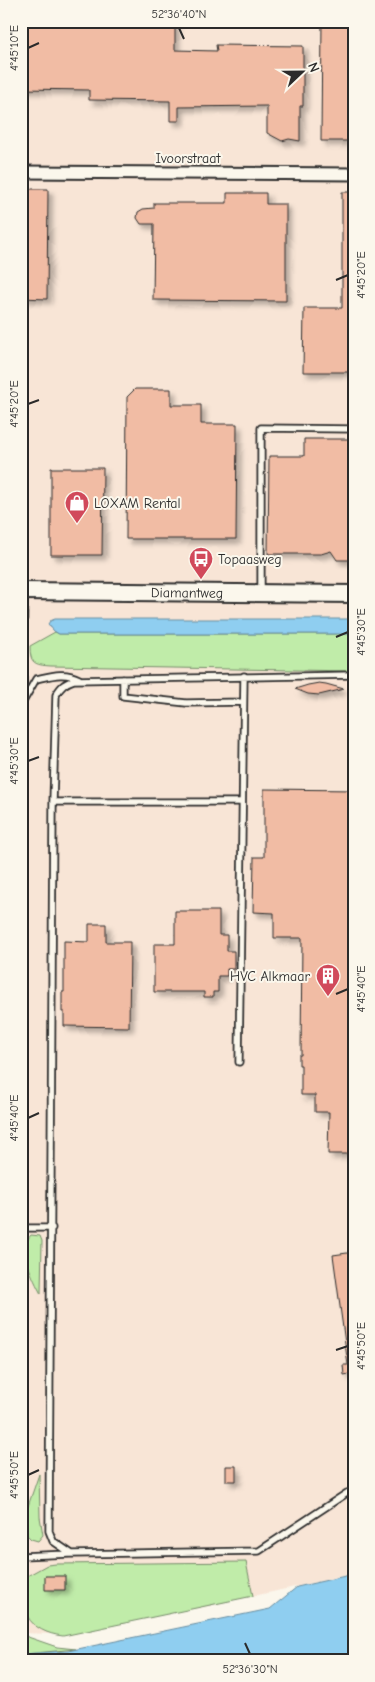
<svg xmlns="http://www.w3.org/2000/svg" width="375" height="1682" font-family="'Comic Neue',sans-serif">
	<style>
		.built { fill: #f8e5d6 }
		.green { fill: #c0eca9; stroke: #768c6a }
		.water { fill: #8fcef0; stroke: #678da1 }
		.building { fill: #f1bca4; stroke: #2b2b2b; filter: url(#shadow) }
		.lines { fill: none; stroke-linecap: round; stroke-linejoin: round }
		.lane-casing { stroke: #2b2b2b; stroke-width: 9 }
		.street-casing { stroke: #2b2b2b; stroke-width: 15 }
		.secondary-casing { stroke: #2b2b2b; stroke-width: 20 }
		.lane { stroke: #fbf7ec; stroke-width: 5.5 }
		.street { stroke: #fbf7ec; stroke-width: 11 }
		.secondary { stroke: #fbf7ec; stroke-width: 16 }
		.ticks { fill: none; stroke: #2b2b2b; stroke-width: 2 }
		.labels { text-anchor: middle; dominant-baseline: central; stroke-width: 4; stroke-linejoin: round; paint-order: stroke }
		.street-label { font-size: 14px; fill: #2b2b2b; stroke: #fbf7ec }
		.poi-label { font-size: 14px; fill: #2b2b2b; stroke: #fbf7ec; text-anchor: start }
		.neatline { fill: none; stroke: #2b2b2b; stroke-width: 2 }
		.ticks-label { font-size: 12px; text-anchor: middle; fill: #2b2b2b }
	</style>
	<defs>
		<filter id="shadow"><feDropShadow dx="4.5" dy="4.5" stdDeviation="2.5" flood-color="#0004"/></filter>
	</defs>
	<rect width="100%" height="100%" fill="#fbf7ec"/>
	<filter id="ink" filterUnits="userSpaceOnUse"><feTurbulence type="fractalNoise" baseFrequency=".02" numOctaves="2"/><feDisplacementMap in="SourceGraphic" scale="10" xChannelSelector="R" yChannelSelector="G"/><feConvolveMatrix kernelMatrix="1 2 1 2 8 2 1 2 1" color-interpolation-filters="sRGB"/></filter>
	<g filter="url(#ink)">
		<path class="built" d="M21 21H354V1574L203 1607 52 1634 21 1633Z"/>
		<path class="green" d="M55 632 59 634H354V671L51 666C34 665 30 663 30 646Z
			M31 1235 40 1236 42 1241 41 1294C34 1280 17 1249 31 1235Z
			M39 1474 40 1517 43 1535 38 1541 31 1539 27 1535 26 1512Z
			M246 1562 253 1596 63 1636C29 1632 15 1609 27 1576L47 1565 56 1564Z
			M25 1636 57 1647 76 1649 25 1654Z"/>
		<path class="water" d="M55 619H354V634H59L54 631 48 624 50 621Z
			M354 1574V1661H21V1654L68 1651 270 1609 297 1587Z"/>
		<path class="building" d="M21 21H175V50L217 51 216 45 303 46V106H300V141L289 139 282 141 267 133V106L179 107V121H170V101L89 100V90L21 89Z
			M322 21H354V141H321Z
			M21 189H48L47 299 21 298Z
			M342 192H354V372H303L304 308H342Z
			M227 193H266V204H286V301L153 300 154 224H141L137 218 138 212 143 209 154 208V203H227Z
			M135 389H171V405H201V424H237L236 539H126L127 397Z
			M304 439H354V560H337L331 551 321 554H268L269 456H304Z
			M51 468H103L102 555H51Z
			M319 683 326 684 344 689 319 695 308 694 295 689 308 685Z
			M264 789 354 790V1154H328L329 1112H315V1095H301V1065H299V1055H301L302 938H274V913L253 912 254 857H264Z
			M175 911H219V935H227V951H234V969H227V976H218V992H213V997H204V992H154V944H175Z
			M89 924H106V942H130L129 1027 64 1026V1012H62V992H64V941L89 942Z
			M354 1252V1373L344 1375 343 1365H348L333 1255Z
			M226 1466H236V1481H226Z
			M45 1576H65V1590H45Z"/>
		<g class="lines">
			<defs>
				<path id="lane" d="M261 591V428L354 429
					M354 675 74 680C65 683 61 686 56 695L53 802 49 1531 53 1541 72 1554 259 1551 347 1493 354 1491
					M123 679V696L186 703 243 702
					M24 700 36 679C50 676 65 671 79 679
					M53 802H242
					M21 833 24 593
					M239 1062 244 676
					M21 1228H52
					M21 1556 70 1554"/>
				<path id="street" d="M21 172 354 174"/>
				<g id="secondary">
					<path id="s1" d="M21 591 354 594"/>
				</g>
			</defs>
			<use href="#lane" class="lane-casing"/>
			<use href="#street" class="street-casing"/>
			<use href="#secondary" class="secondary-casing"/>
			<use href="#lane" class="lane"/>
			<use href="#street" class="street"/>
			<use href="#secondary" class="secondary"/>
		</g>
	</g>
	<path class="ticks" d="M179 28 184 39M28 48 39 43M336 280 348 275M28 404 39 400M336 637 348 632M28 761 39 757M336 994 348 989M28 1118 39 1113M336 1350 348 1346M28 1475 39 1470M245 1643 250 1654"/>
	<defs>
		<symbol id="shop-pin" viewBox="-11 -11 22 30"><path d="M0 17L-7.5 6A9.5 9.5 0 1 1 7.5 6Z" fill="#d1495b" stroke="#fbf7ec"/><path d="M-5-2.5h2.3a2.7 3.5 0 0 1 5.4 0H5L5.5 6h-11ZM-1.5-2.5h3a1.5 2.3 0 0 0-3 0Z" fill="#fff"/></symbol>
		<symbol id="bus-pin" viewBox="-11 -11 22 30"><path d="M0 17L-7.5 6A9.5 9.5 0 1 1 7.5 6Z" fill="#d1495b" stroke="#fbf7ec"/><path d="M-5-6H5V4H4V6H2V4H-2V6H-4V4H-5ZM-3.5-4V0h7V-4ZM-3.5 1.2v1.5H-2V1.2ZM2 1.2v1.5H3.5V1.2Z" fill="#fff"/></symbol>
		<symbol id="building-pin" viewBox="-11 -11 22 30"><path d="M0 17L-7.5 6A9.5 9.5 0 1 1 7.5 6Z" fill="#d1495b" stroke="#fbf7ec"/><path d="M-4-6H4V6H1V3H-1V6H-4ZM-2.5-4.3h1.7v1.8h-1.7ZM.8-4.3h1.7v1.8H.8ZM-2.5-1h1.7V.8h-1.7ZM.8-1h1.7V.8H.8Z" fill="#fff"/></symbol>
	</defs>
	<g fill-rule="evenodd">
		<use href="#shop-pin" x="63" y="489" width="28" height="38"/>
		<use href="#bus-pin" x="187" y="545" width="28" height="38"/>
		<use href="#building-pin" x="314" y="962" width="28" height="38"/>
	</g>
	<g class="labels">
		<g class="street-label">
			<text x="188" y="158">Ivoorstraat</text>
			<text stroke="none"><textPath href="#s1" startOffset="166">Diamantweg</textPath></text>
		</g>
		<g class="poi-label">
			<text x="94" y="503">LOXAM Rental</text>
			<text x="218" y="559">Topaasweg</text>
			<text x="310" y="976" text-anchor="end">HVC Alkmaar</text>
		</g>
	</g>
	<rect width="375" height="1682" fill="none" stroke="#fbf7ec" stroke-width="55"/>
	<g transform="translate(302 72) rotate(68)" stroke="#fbf7ec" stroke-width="4" paint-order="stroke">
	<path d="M0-4L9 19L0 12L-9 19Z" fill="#2b2b2b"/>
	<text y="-8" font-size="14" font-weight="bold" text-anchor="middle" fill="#2b2b2b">N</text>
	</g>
	<rect x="28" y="28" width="320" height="1626" class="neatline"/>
	<g class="ticks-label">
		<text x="179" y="18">52°36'40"N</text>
		<text transform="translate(14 48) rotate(-90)" y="4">4°45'10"E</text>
		<text transform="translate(361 275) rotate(-90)" y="4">4°45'20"E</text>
		<text transform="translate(14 404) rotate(-90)" y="4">4°45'20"E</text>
		<text transform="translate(361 632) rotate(-90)" y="4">4°45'30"E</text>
		<text transform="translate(14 761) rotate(-90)" y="4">4°45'30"E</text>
		<text transform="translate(361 989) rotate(-90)" y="4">4°45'40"E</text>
		<text transform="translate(14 1118) rotate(-90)" y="4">4°45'40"E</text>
		<text transform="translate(361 1346) rotate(-90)" y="4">4°45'50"E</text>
		<text transform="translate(14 1475) rotate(-90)" y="4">4°45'50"E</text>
		<text x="250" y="1673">52°36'30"N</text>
	</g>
</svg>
